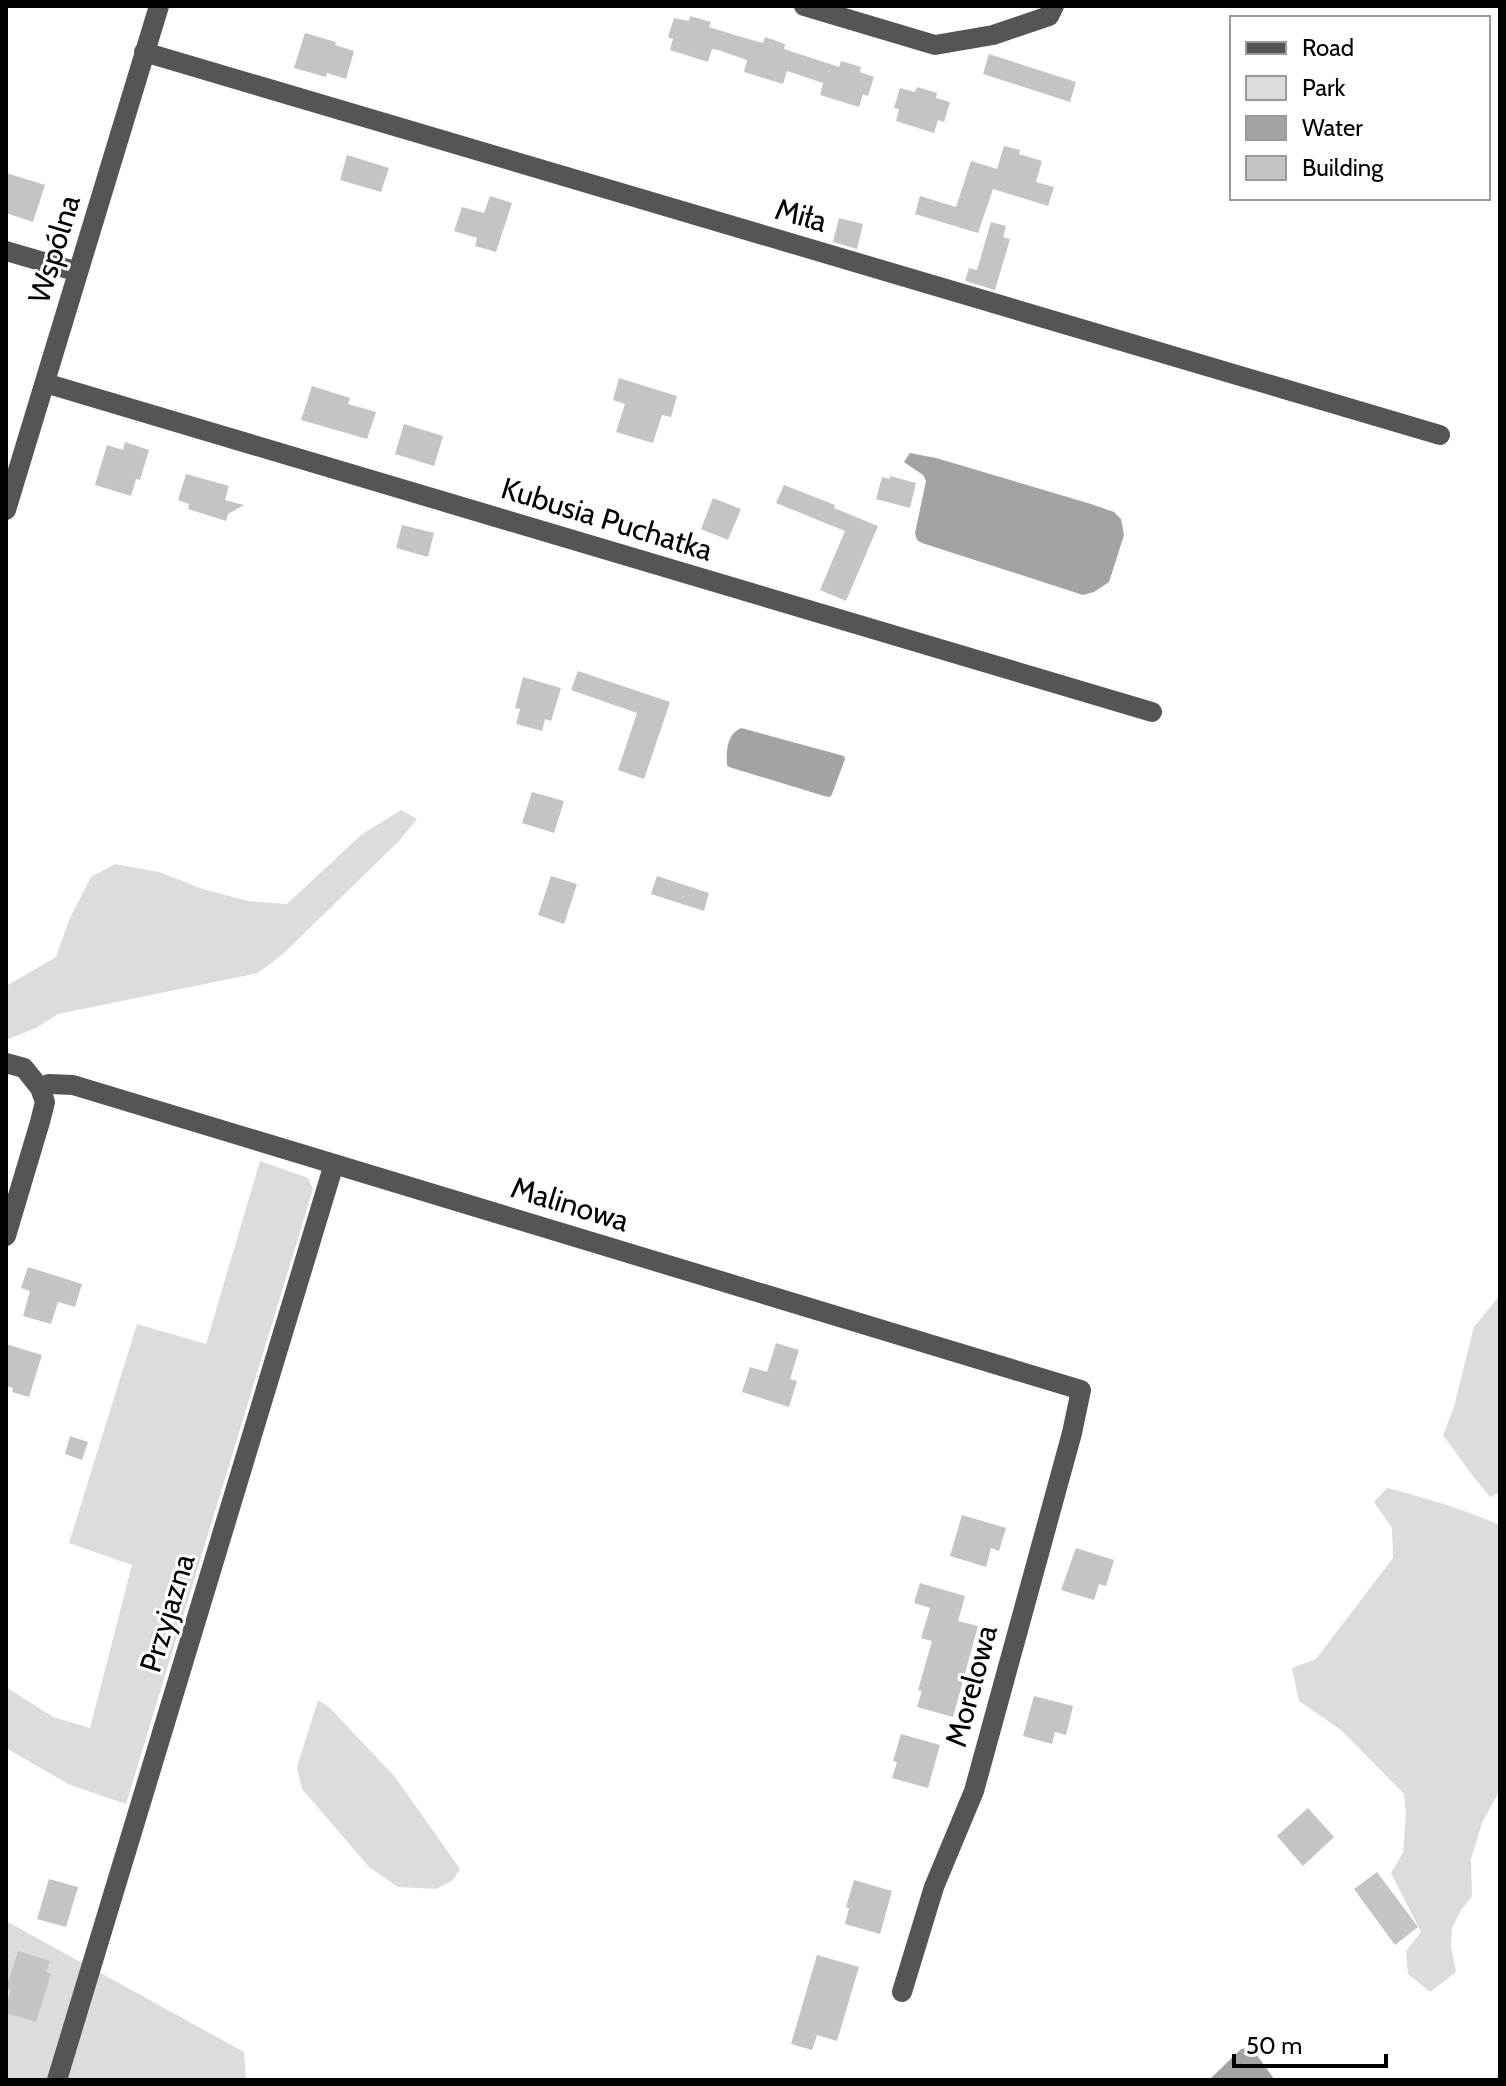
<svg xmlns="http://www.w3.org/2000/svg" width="1506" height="2086" font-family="Cabin,sans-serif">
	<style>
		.green { fill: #dcdcdc }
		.water { fill: #a3a3a3 }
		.building { fill: #c4c4c4 }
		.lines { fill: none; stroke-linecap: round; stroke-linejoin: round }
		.minor { stroke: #555; stroke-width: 20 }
		.labels { text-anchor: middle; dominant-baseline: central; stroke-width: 6; stroke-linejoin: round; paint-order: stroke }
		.street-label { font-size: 30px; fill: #000; stroke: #fff }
	</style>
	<rect width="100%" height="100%" fill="#fff"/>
	<path class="green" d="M401 810 417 819 398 842 283 954 258 973 58 1014 36 1028 6 1040V986L56 957 69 920 91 877 115 864 159 872 203 889 248 901 287 904 361 835Z
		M260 1161 308 1178 313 1189 126 1804 70 1785 6 1748V1687L53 1717 90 1728 132 1565 69 1543 137 1324 206 1344Z
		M1500 1295V1492L1490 1497 1472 1475 1443 1435 1454 1407 1474 1327Z
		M1387 1488C1426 1498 1463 1509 1500 1525V1790L1482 1823 1471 1859 1472 1896 1461 1910 1452 1928 1451 1946 1456 1972 1430 1992 1408 1974 1406 1951 1421 1932 1391 1873 1403 1853 1406 1815 1404 1794 1341 1730 1299 1701 1292 1668 1316 1659 1393 1558 1392 1528 1374 1502Z
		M318 1700 329 1707 395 1777 460 1869 452 1881 436 1889 398 1887 369 1867 302 1789 297 1767Z
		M6 1921 244 2052 246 2080H6Z"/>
	<path class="water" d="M910 453 936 458 1091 504 1114 512 1121 519 1124 535 1109 582 1094 592 1083 595 922 543 917 540 915 533 926 481 923 475 904 462Z
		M741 728 844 756 845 759 832 794 830 797 824 796 729 767 727 765C726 751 727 734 741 728Z
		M1251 2047 1275 2080H1209L1241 2049Z"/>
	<path class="building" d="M690 16 711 22 709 27 738 36 763 43 765 37 785 44 784 49 839 67 841 61 861 67 860 72 874 77 868 96 863 94 859 107 820 95 823 83 787 71 783 84 744 72 747 60 718 50 712 49 708 62 670 50 673 39 668 37 674 18 689 21Z
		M305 33 336 42 335 45 354 51 346 79 327 73 326 77 294 68Z
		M989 54 1076 82 1070 102 983 74Z
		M917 87 937 93 936 98 950 102 944 122 938 120 934 133 896 121 899 109 894 108 900 88 915 92Z
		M1004 146 1020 150 1019 154 1042 161 1036 182 1054 187 1048 206 993 189 978 233 915 214 920 196 956 207 971 161 997 169Z
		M347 155 389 168 381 192 340 180Z
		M6 173 45 185 33 222 6 213Z
		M490 196 512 203 496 252 475 246 477 238 454 231 462 207 484 213Z
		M839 218 863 224 857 249 833 242Z
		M991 222 1006 226 1003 237 1010 239 995 290 965 281 969 268 977 270Z
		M619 378 677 396 671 417 662 415 653 443 616 432 625 404 613 400Z
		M312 386 350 398 348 404 376 412 367 439 301 420Z
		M404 424 443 436 434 466 395 454Z
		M125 442 149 450 140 480 136 479 131 496 95 485 107 445 123 450Z
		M186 474 229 486 225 500 244 505 228 514 226 521 188 509 189 504 178 500Z
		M890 476 916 483 910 508 876 499 882 477 890 479Z
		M784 485 835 505 834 508 878 526 846 601 820 590 845 531 776 503Z
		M713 498 741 509 728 540 701 529Z
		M402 525 434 533 428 557 396 548Z
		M578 671 670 702 644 779 618 770 637 713 571 690Z
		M523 677 561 688 551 721 545 719 542 731 516 724 520 709 515 708Z
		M532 792 564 801 554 833 522 823Z
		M551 876 577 884 564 924 538 915Z
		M657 876 709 893 704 911 651 894Z
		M28 1267 82 1284 75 1307 58 1302 51 1324 23 1316 30 1291 21 1288Z
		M776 1343 799 1350 790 1379 797 1381 789 1407 742 1392 750 1367 767 1372Z
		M6 1344 42 1355 29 1397 12 1392 13 1388 6 1386Z
		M70 1436 88 1442 82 1460 65 1454Z
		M962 1515 1006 1528 999 1551 991 1548 986 1567 950 1556Z
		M1076 1548 1114 1560 1106 1586 1099 1584 1094 1600 1061 1590Z
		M920 1583 965 1596 958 1621 978 1626 953 1717 917 1707 922 1691 918 1690 932 1641 921 1638 930 1608 914 1603Z
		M1034 1696 1073 1706 1066 1735 1055 1732 1052 1744 1023 1736Z
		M901 1734 940 1745 928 1788 892 1778 897 1762 893 1761Z
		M1308 1808 1334 1837 1303 1866 1277 1836Z
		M1377 1872 1418 1927 1395 1945 1354 1889Z
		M49 1879 78 1887 66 1927 37 1919Z
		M854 1880 892 1891 880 1934 845 1924 849 1908 846 1907Z
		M18 1951 50 1961 46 1972 51 1974 36 2022 6 2013V2005L11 1990 6 1988Z
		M817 1955 859 1967 837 2041 817 2035 812 2050 791 2044Z"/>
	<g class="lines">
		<path class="minor" d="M804 6 935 45 993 35 1049 16 1054 6
			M144 52 1440 435
			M6 251 78 272
			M45 383 1152 712
			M6 510 159 6
			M6 1063 24 1068 40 1088 45 1102 40 1122 6 1236
			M40 1088 49 1084 73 1085 1081 1390 1072 1433 974 1791 934 1887 902 1992
			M57 2080 334 1164"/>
	</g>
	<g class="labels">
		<g class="street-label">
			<text transform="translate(801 215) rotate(16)">Miła</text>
			<text transform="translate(54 249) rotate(-73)">Wspólna</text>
			<text transform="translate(607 519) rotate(17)">Kubusia Puchatka</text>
			<text transform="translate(570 1204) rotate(17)">Malinowa</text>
			<text transform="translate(167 1613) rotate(-73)">Przyjazna</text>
			<text transform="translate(971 1686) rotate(-75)">Morelowa</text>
		</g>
	</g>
	<rect width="1506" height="2086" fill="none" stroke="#000000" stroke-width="16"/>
	<rect x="1230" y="16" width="260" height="184" fill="#ffffff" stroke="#999999" stroke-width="2"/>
	<rect x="1246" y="42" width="40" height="12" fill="#555555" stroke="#999999" stroke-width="2"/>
	<text x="1302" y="56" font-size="24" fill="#000000">Road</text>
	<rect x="1246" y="76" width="40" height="24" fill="#dcdcdc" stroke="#999999" stroke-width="2"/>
	<text x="1302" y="96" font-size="24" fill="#000000">Park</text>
	<rect x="1246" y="116" width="40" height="24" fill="#a3a3a3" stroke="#999999" stroke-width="2"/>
	<text x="1302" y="136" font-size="24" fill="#000000">Water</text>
	<rect x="1246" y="156" width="40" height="24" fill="#c4c4c4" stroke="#999999" stroke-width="2"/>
	<text x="1302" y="176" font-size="24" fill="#000000">Building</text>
	<path d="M1234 2054v12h152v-12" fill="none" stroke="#000000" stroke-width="4"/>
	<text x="1246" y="2054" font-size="24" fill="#000000" stroke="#ffffff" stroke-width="6" paint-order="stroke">50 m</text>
</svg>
